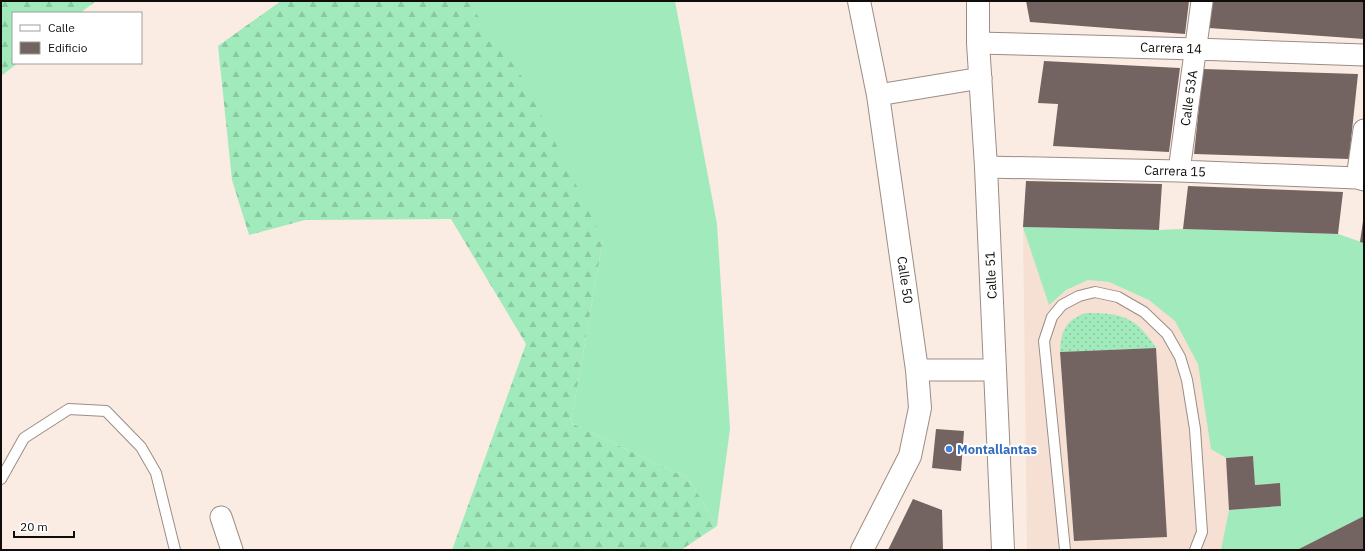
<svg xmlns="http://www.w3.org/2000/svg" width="1365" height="551" font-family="'IBM Plex Sans',sans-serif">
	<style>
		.built { fill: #f6e0d3 }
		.grass { fill: #a0eabc }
		.forest { fill: url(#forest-firs) }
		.garden { fill: url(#garden-dots) }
		.building { fill: #736462 }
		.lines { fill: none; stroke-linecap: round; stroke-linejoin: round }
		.service-casing { stroke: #9b8d85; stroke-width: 12 }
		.minor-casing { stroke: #9b8d85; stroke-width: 23 }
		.secondary-casing { stroke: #9b8d85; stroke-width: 24 }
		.service { stroke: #fff; stroke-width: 10 }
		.minor { stroke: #fff; stroke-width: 21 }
		.secondary { stroke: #fff; stroke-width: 22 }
		.shop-dot { fill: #3f7fe0; stroke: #fff; stroke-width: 1.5 }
		.labels { text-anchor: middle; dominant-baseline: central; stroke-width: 4; stroke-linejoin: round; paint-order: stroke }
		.street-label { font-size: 13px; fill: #100c09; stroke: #fff }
		.shop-label { font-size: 13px; font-weight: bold; fill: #366cbe; stroke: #fff; text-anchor: start }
	</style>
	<defs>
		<pattern id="forest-firs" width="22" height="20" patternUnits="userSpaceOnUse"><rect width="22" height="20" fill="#a0eabc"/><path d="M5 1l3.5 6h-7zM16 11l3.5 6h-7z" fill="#89c8a0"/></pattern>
		<pattern id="garden-dots" width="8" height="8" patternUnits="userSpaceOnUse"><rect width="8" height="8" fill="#a0eabc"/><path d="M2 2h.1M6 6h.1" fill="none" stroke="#89c8a0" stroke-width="1.8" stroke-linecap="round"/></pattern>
	</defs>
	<rect width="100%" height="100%" fill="#fbece3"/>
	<path class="built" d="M1023 227 1159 230 1183 229 1338 234 1364 243V550H1027Z"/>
	<path class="grass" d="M467 1H675L717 224 730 429 717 526 689 479 571 423 603 239Z
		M1023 227 1159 230 1183 229 1338 234 1364 243V516L1297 550H1221L1229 510 1281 506 1280 483 1255 485 1253 456 1226 458 1211 449 1198 364 1175 321 1149 300 1109 282 1088 280 1066 290 1049 305Z"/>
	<path class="forest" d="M1 1H96L80 13H13V63H18L1 76Z
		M281 1H467L524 80 603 239 571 423 689 479 717 526 681 550H452L526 344 451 219 305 220 249 235 232 180 218 46Z"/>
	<path class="garden" d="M1086 313C1122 313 1135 316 1156 348L1060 352C1061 331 1065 320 1086 313Z"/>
	<path class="building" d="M1026 1H1189L1185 34 1030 22Z
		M1213 1H1364V39L1209 28Z
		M1044 61 1180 68 1169 152 1053 146 1058 104 1038 103Z
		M1203 69 1358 74 1349 159 1194 154Z
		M1026 181 1162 184 1159 230 1023 227Z
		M1188 186 1343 192 1338 234 1183 229Z
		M1363 221H1364V243L1360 242Z
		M1156 348 1167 537 1074 541 1060 352Z
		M936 429 964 431 961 471 932 468Z
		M1253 456 1255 485 1280 483 1281 506 1229 510 1226 458Z
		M913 499 942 510 943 550H888Z
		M1364 516V550H1297Z"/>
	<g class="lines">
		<defs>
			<path id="service" d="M1 479 24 438 69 409 106 411 141 447 156 473 175 550
				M1065 550 1044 341 1052 317 1062 305 1079 296 1095 292 1118 297 1144 312 1167 334 1180 357 1187 380 1195 429 1202 532 1195 550"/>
			<path id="minor" d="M978 43 1196 49 1364 55
				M878 95 981 78
				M986 167 1179 171 1357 178 1364 180
				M1179 171 1202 1
				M1357 178 1364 130
				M917 370H995
				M221 517 232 550"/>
			<path id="secondary" d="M859 1 878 95 917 370 920 408 910 456 862 550
				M978 1V43L986 167 1003 550"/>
		</defs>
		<use href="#service" class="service-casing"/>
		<use href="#minor" class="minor-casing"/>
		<use href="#secondary" class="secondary-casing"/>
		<use href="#service" class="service"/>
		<use href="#minor" class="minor"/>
		<use href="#secondary" class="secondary"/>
	</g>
	<circle class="shop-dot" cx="949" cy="449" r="4"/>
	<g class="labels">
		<g class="street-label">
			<text transform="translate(1171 48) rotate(2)">Carrera 14</text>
			<text transform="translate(1189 98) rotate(-82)">Calle 53A</text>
			<text transform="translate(1175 171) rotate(2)">Carrera 15</text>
			<text transform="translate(991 275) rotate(-93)">Calle 51</text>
			<text transform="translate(905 280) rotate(82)">Calle 50</text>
		</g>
		<g class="shop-label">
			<text x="957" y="449">Montallantas</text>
		</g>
	</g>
	<rect width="1365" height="551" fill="none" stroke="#100c09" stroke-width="4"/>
	<rect x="12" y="12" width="130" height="52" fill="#ffffff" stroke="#9f9e9d"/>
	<rect x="20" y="25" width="20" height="6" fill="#ffffff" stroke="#9f9e9d"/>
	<text x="48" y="32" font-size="12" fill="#100c09">Calle</text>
	<rect x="20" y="42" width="20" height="12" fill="#736462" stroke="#9f9e9d"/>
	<text x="48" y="52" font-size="12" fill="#100c09">Edificio</text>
	<path d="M14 531v6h60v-6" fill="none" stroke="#100c09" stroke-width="2"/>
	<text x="20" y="531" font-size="12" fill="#100c09" stroke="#ffffff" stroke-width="3" paint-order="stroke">20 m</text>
</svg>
